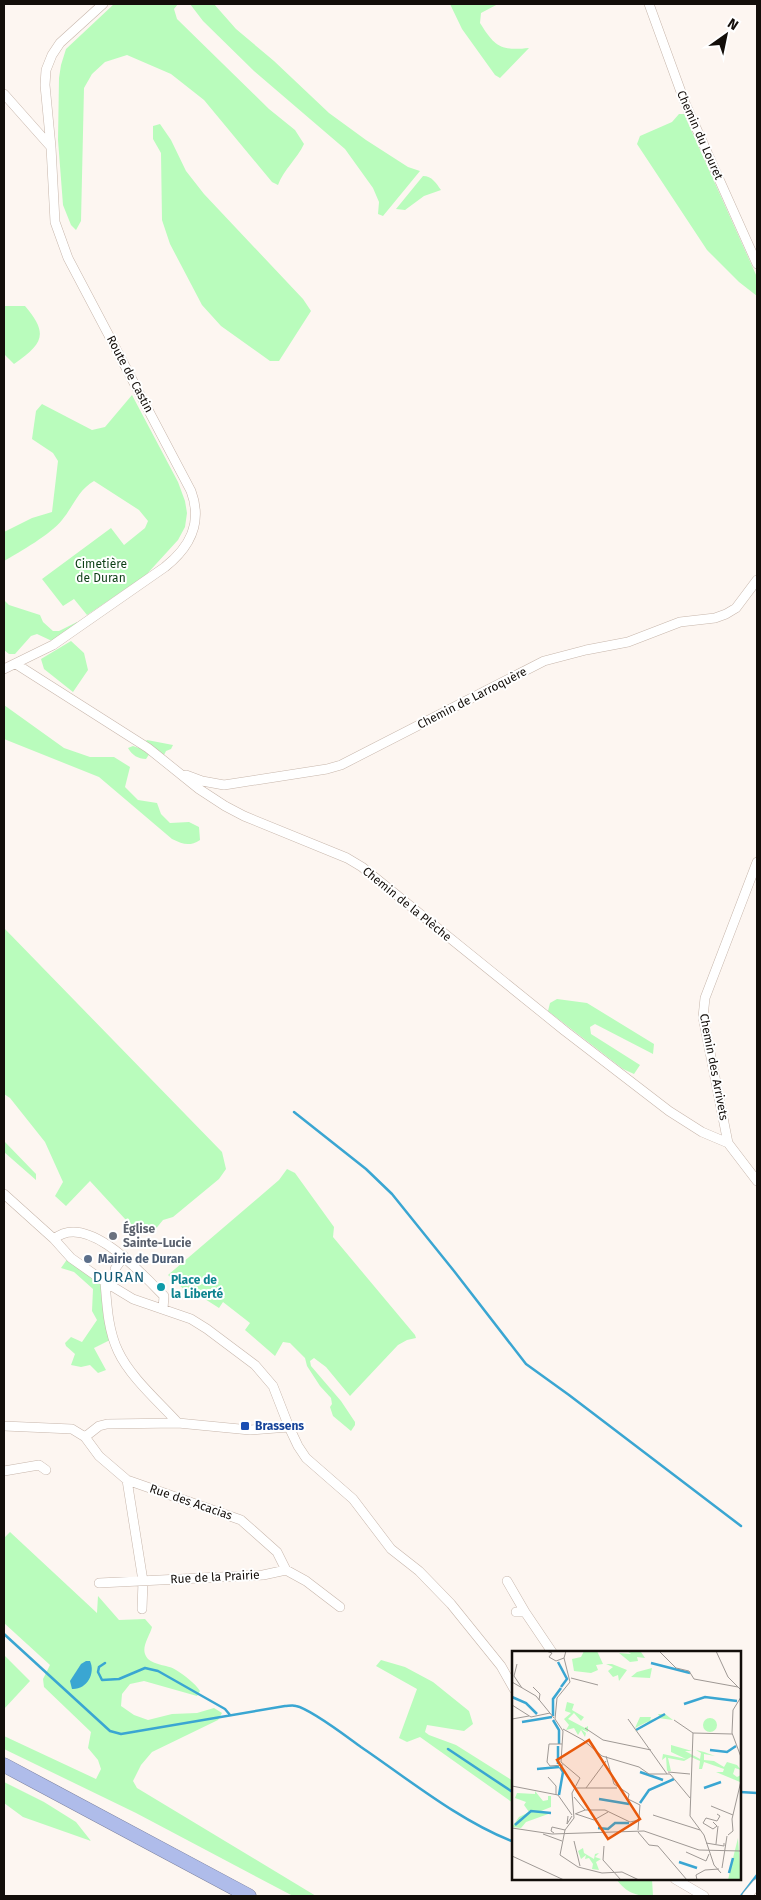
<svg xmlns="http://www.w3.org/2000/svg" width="761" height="1900" font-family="'Fira Sans',sans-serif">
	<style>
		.green { fill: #b9fcbc }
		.water { fill: #3aa6d2 }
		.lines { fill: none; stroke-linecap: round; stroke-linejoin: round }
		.stream { stroke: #3aa6d2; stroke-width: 2.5 }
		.minor-casing { stroke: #c7b6ab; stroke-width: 10 }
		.highway-casing { stroke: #787f9c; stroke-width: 15 }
		.minor { stroke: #fff; stroke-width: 9 }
		.highway { stroke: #afbcea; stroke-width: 14 }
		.worship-dot { fill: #6b7280; stroke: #fff; stroke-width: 2 }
		.service-dot { fill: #5c6f8a; stroke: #fff; stroke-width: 2 }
		.culture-dot { fill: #0f9aa8; stroke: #fff; stroke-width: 2 }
		.transit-dot { fill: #1a4fb4; stroke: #fff; stroke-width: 2 }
		.labels { text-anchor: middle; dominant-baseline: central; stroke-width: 4; stroke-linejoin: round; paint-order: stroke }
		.street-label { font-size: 12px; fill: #130e0a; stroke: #fff }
		.park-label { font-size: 12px; fill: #0d3f15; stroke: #fff }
		.worship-label { font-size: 12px; font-weight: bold; fill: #5b616d; stroke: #fff; text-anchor: start }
		.service-label { font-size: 12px; font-weight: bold; fill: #4e5e75; stroke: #fff; text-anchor: start }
		.culture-label { font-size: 12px; font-weight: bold; fill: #0d838f; stroke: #fff; text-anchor: start }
		.transit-label { font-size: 12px; font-weight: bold; fill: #164399; stroke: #fff; text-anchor: start }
		.quarter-label { font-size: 15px; letter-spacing: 1px; fill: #125b76; stroke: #fff }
		.inset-river { fill: none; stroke: #3aa6d2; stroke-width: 2.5 }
		.inset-road { fill: none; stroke: #9f9995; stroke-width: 1 }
		.view { fill: #e8590c; fill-opacity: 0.15; stroke: #e8590c; stroke-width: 2.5 }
		.inset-edge { fill: none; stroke: #130e0a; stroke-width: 2.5 }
	</style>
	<rect width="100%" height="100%" fill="#fdf6f1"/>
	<path class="green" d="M114 4H178L174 9 177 19 269 109 295 130 304 144C297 159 284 169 278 185L272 182 204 100 171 74 127 55 105 62 92 74 84 88 81 221 76 230 71 225 63 205 58 140 59 78 61 65 66 49Z
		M190 4H214L236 29 274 61 329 113 366 140 408 167 420 171 383 216 378 214 379 202 373 188 345 149 254 71 203 21Z
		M450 4H498L481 13 480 23C495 47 501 51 529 48L500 78 495 75 462 29Z
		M679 114H684L757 277V296L739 282 707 250 637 144 640 136 672 122Z
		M160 124 171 140 186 171 204 194 303 299 311 311 279 361H270L221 326 202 305 170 244 162 220 161 153 153 139V126Z
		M423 176C432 176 436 183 441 190L424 196 405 210 396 209Z
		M4 306H25C49 334 43 344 14 364L4 354Z
		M132 395 178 482 185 501 187 513 185 527 178 540 146 575 87 615 74 599 63 606 42 579 111 528 124 545 145 528 148 521 139 510 94 481C78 490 73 507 62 520 51 534 20 552 4 561V532L32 518 52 512 58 461 53 453 32 439 36 411 42 404 92 430 105 427Z
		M4 600 9 605 40 615 43 622 53 631H59L77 622 78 625 52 641 37 634 31 636 15 654H9L4 650Z
		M71 641 84 653 88 670 73 692 44 669 41 659Z
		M4 705 64 748 90 757H114L130 767 125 787 138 800 157 803 161 814 170 823 189 822 199 827 200 840C189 847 183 844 172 839L99 777 4 739Z
		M147 740 173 745 171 749 166 751 164 755 150 753 146 759C138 759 132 755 128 748L133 746 139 748Z
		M4 928 222 1152 226 1169 219 1179 173 1217 163 1220 154 1231 137 1232 90 1181 66 1206 55 1196 63 1182 45 1142 10 1098 4 1094Z
		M557 999 587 1003 654 1044 653 1054 595 1024 590 1027 591 1034 640 1065 634 1074 623 1069 548 1011 550 1003Z
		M4 1141 36 1174V1180L4 1152Z
		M287 1169 295 1173 334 1227 333 1237 415 1335 416 1338 407 1340 398 1345 350 1396 326 1367 314 1358 310 1361 311 1366 341 1401 355 1422V1425L351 1431 333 1416 330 1407 332 1404 331 1398 320 1386 307 1366 305 1358 290 1343 283 1342 275 1356 245 1330 250 1323 223 1302 219 1308 197 1294 188 1293 168 1275 279 1180Z
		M68 1258 103 1285 110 1340 94 1348 106 1370 98 1373 90 1365 81 1367 71 1365 75 1354 66 1346 65 1343 71 1337 82 1342 97 1320 92 1311 93 1289 74 1272 61 1268Z
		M10 1532 97 1613 98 1596 119 1620 145 1619 152 1627C150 1635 142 1646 145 1654 149 1666 168 1664 176 1670 184 1675 195 1683 200 1691L197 1696 144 1681 130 1684 122 1694 121 1706 134 1715 148 1720 172 1714 197 1713 214 1708 222 1713 218 1720 152 1752 141 1765 133 1781 137 1788 316 1896H293L136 1813 4 1749V1736L96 1779 101 1769 98 1760 88 1748 91 1732 44 1687 43 1679 50 1665 4 1623V1538Z
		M4 1655 30 1681 4 1709Z
		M381 1660 405 1667 433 1682 469 1711 473 1724 464 1731 427 1725 425 1732 429 1735 456 1745 513 1781V1803L420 1737 407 1742 399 1738 417 1689 376 1666Z
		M4 1782 44 1802 76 1822 91 1841 23 1817 4 1803Z
		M616 1879H652L653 1896C635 1896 627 1893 616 1879Z"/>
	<path class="water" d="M86 1661H90C96 1674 86 1690 72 1689L70 1681 81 1664Z"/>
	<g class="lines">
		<path class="stream" d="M294 1112 366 1169 392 1194 454 1271 526 1364 569 1395 741 1526
			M4 1634 110 1731 121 1734 285 1706C288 1706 293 1705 296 1706 311 1709 347 1737 361 1747 408 1779 461 1822 514 1842
			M105 1663 99 1667 98 1672 102 1680 119 1679 145 1668 158 1671 225 1709 230 1715
			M448 1749 514 1793
			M740 1792 757 1793
			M741 1896 757 1875"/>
		<defs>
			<path id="minor" d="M649 4 685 103 757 264
				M4 94 51 147
				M16 664 148 748 199 789 225 806 244 816 347 858 362 867 565 1031 669 1111 702 1132 728 1143
				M4 669 53 645 165 567C190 547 203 523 191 491L68 258 55 222 51 147 45 85 46 70 52 55 60 43 103 4
				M186 775 202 781 224 785 327 769 341 765 544 661 586 650 628 642 680 622 715 618 726 614 736 608 757 580
				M757 862 705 998 703 1017 728 1143 757 1181
				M4 1194 54 1239 71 1258 105 1282 133 1299 191 1319 207 1329 255 1365 273 1386 289 1427 298 1446 306 1458 353 1499 391 1549 419 1571 451 1604 501 1666 514 1689
				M54 1239C87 1211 142 1274 164 1296L163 1309
				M115 1269 124 1256
				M105 1282C107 1306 108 1330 118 1351 130 1377 159 1402 178 1423
				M4 1426 72 1429 85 1437 99 1456 127 1480 143 1581 142 1609
				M85 1437 99 1426 107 1424 178 1423 250 1430 289 1427
				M4 1471 39 1465 46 1470
				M127 1480 241 1520 277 1552 286 1570 306 1581 340 1607
				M507 1581 525 1612
				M99 1583 263 1575 286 1570
				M516 1612H525L552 1652
				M675 1879 704 1896
				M747 1896 757 1884"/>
			<path id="highway" d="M4 1765 249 1896"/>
		</defs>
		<use href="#minor" class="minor-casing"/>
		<use href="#highway" class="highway-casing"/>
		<use href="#minor" class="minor"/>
		<use href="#highway" class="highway"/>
	</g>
	<circle class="worship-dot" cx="113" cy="1236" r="5"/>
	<circle class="service-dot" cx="88" cy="1259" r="5"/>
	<circle class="culture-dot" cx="161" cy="1287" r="5"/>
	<rect class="transit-dot" x="240" y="1421" width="10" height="10" rx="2.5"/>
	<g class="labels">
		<g class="street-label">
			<text transform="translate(700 135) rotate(66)">Chemin du Louret</text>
			<text transform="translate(130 374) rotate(62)">Route de Castin</text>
			<text transform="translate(472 698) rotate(-27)">Chemin de Larroquère</text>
			<text transform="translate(407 904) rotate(39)">Chemin de la Plèche</text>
			<text transform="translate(714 1067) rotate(79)">Chemin des Arrivets</text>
			<text transform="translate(191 1502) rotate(19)">Rue des Acacias</text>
			<text transform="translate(215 1577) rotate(-3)">Rue de la Prairie</text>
		</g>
		<g class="park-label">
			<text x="101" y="564">Cimetière<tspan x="101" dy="14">de Duran</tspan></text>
		</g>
		<g class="worship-label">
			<text x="123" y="1229">Église<tspan x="123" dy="14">Sainte-Lucie</tspan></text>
		</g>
		<g class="service-label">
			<text x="98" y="1259">Mairie de Duran</text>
		</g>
		<g class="culture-label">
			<text x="171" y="1280">Place de<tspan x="171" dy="14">la Liberté</tspan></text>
		</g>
		<g class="transit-label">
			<text x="255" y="1426">Brassens</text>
		</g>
		<g class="quarter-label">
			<text x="119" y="1277">DURAN</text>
		</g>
	</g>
	<g transform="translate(512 1651)">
		<rect width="229" height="229" fill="#fdf6f1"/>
		<path d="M72 0H85L91 13 84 14 86 19 79 22 62 20 60 8 69 6ZM115 0 129 1 133 7 125 6 126 10 118 11 107 2 119 3ZM94 13H100L115 19 107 30 106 24 101 26 96 20 101 16ZM140 17 138 27 119 26 125 21ZM55 51 62 53 60 59 72 66 69 70 62 62 56 68 73 77 76 75V81L69 78 74 82 73 86 69 79 66 84 62 77 54 79 57 74 52 68 59 62 53 60ZM146 63H153L161 69 146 67 122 81 137 70 123 77 128 66H139L138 69 148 66ZM191 74a7 7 0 1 1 14 0a7 7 0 1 1-14 0ZM159 94 180 100H173L188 108 189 102 184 99 192 101 203 105 192 103V109L202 110 212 116 215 111 225 114 229 119 223 117 221 123 225 126 229 124 228 131 204 121H211L212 118 192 111 190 118H187L188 110 179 106 172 110 156 107 159 120H155L154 106 150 109 151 103 174 108 159 101ZM23 140 31 150 36 149V145H39V156L29 160 39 162 14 171 9 177 0 176 7 166 17 161 12 154 14 151 3 147 5 142 23 143ZM226 187 229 229H216L222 203ZM71 197 72 202 82 208 83 203 87 202 83 206 89 208 84 211 87 219 80 218 81 213 77 207 73 208 74 204 69 208 66 200Z" fill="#b9fcbc"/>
		<path class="inset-river" d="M46 11 55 28 49 36M139 12 178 22M0 46 14 52 25 63M172 53 193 46 225 50M41 65V48L49 37M41 69 47 79V93M10 71 40 66M124 79 153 63M198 99 215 101 224 95M46 113V95M25 118 47 116M128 121 151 129M192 137 209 131M47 144 51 121 48 116M87 148 117 153M128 152 137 139 162 128M3 174 19 160 39 162M86 177 96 178 103 172H117M167 211 185 217M217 222 221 207"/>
		<path class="inset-road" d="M34 0 40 2 37 6 44 10 52 7M54 0 52 7 58 31 45 47 43 68 51 80 49 111 68 127 60 142 62 167 53 179 48 204 66 216 90 222 110 221 127 229M147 0 164 17 177 20 182 28 226 36M204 0 216 26 229 39M5 13 2 25 10 37M59 27 86 34M0 31 24 45 42 67M21 36 28 43 27 49M229 46 221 59 220 82 229 106M0 54 19 66 38 62M0 68 17 65M116 68 155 123M162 69 181 82 220 83M73 77 91 89 139 99M51 78 71 89 90 105 127 116 137 123H158L178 147M181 82 178 165 192 184 202 214 209 222M50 93H37L35 111 38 115 51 114M94 105 102 133 117 143 116 148 128 154 126 179M156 121 178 123M36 126 44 135V144M0 135 46 144 60 164M64 137H105M74 137 94 110M62 146 73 159M199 155 221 164M63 163 73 159H93L118 171 127 169M64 163 82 169 96 161M141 164 188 179M56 165 55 173 60 165M201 171 205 175 201 178 191 172 194 167 205 170 208 165 205 163M0 177 40 183 132 180 187 199 229 200M126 181 137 194 146 195 175 229M42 182 39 180 40 176 53 179M31 183 50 190M216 184 221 180 220 168 229 130M62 190 68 215M194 192 212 195V192M204 193 206 175M92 195 91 209 109 229M174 201 194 210 197 203M0 205 52 229M210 217 215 185M185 229 184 224 193 219 207 218"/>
		<path class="view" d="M77 89 128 168 96 188 45 109Z"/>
		<rect width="229" height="229" class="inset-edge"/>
	</g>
	<rect width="761" height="1900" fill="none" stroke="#130e0a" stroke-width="10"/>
	<g transform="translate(726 35) rotate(33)" stroke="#ffffff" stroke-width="4" paint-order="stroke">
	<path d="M0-4L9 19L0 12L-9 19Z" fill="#130e0a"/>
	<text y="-8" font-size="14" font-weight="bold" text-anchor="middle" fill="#130e0a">N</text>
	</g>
</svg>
